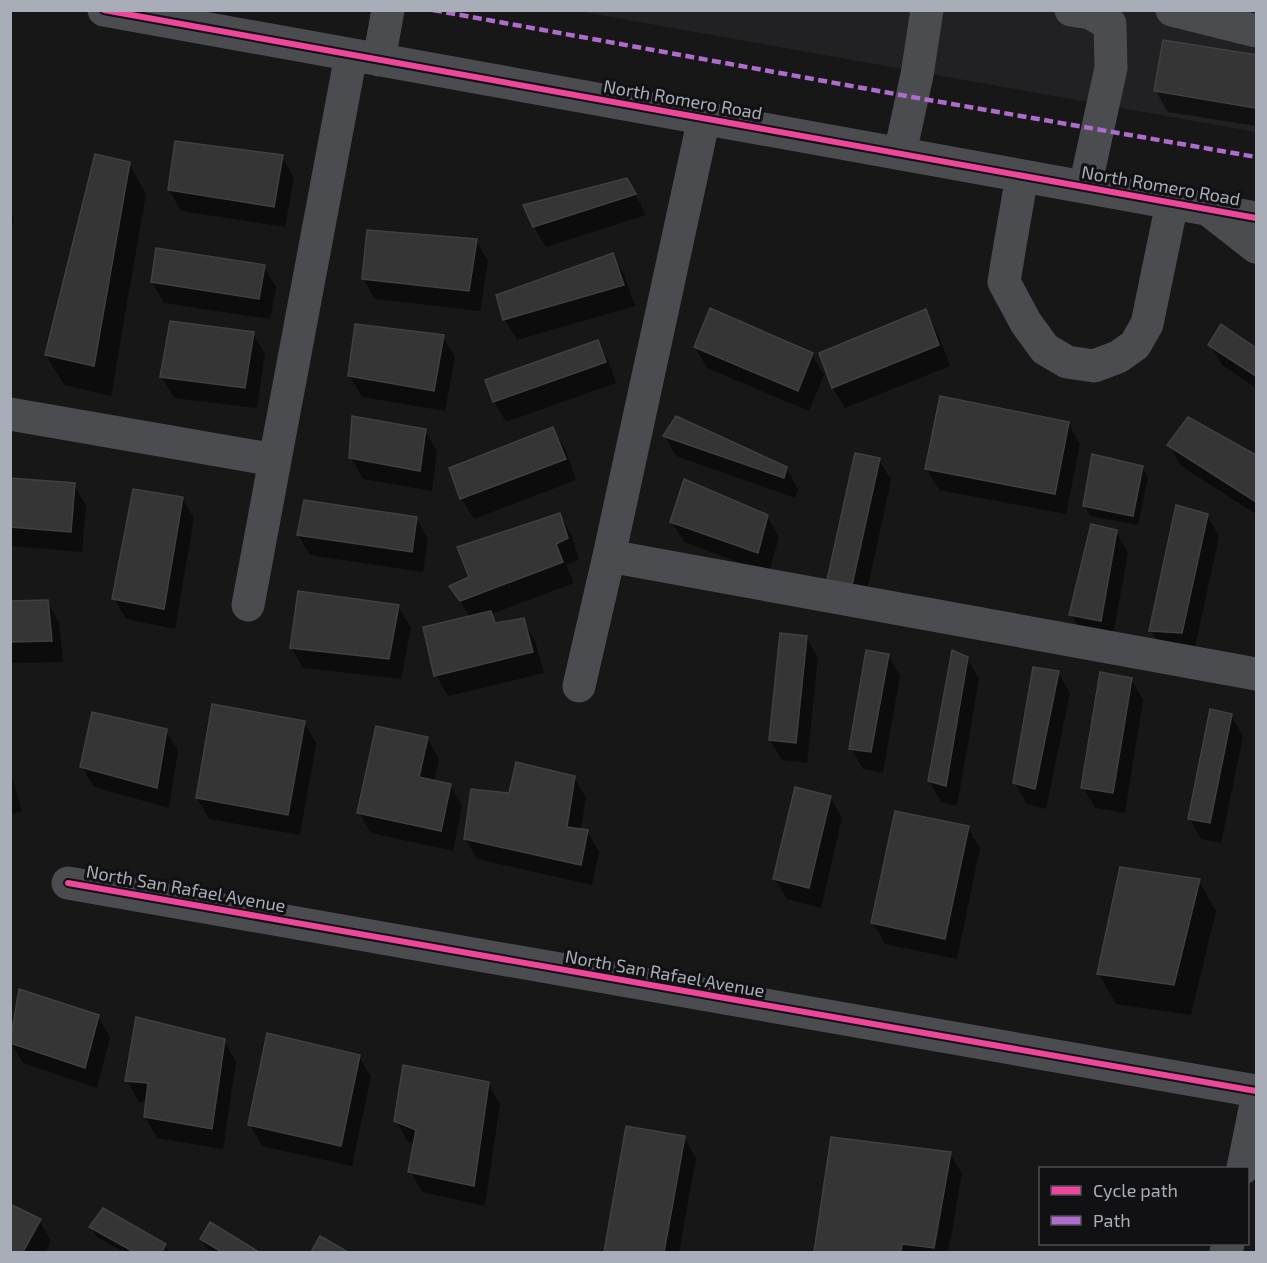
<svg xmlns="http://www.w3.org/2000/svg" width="1267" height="1263" font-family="'Exo 2',sans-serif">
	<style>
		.built { fill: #212123 }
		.shadow { fill: #0007 }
		.building { fill: #353536; stroke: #3f4043; stroke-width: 1.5 }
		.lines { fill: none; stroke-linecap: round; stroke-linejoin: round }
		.minor { stroke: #4b4c50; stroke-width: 33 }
		.quiet { stroke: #b06ccc; stroke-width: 4.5; stroke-dasharray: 9 4.5; stroke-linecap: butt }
		.cycleway-casing { stroke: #111113; stroke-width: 10 }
		.cycleway { stroke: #ed469a; stroke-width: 6 }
		.labels { text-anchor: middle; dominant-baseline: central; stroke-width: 6; stroke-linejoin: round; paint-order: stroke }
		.street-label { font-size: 18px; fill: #a8adb8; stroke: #111113 }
	</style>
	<rect width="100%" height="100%" fill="#171717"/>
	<path class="built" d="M577 11H1256V132Z"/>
	<path class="shadow" d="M1164 42 1256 57V126L1168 112 1156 91Z
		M282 157 294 178 285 227 181 211 169 190Z
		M129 164 146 194 111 396 64 385 46 355Z
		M627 179 646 215 546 247 534 227 525 206Z
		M10 212 14 219 10 235Z
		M476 240 488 261 480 311 375 299 363 278Z
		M612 255 624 275 635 306 517 340 505 320 498 296Z
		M264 267 276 287 270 319 164 303 152 282Z
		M925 311 937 332 950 366 845 408 833 388 821 354Z
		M1222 326 1256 350V388L1222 365 1210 345Z
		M253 333 265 354 257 408 174 398 162 377Z
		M443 337 455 357 445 411 362 397 350 376Z
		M597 342 609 362 616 383 506 422 494 401Z
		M695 347 812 355 824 375 809 411 707 368Z
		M1188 419 1256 457V514L1181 466 1169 445Z
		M1068 423 1080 444 1066 514 939 490 927 469Z
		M553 429 565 449 576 480 474 519 462 499 451 469Z
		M425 430 437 451 432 491 363 479 351 458Z
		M665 436 786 468 798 489 795 498 676 456Z
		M879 460 891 480 864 605 841 600Z
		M1142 467 1148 477 1138 525 1090 516 1085 506Z
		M10 479 74 485 86 505 82 552 10 546Z
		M182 498 194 519 175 629 126 619 114 598Z
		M560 515 572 536 579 559 566 565 574 583 491 614 497 625 523 620 535 641 544 673 448 696 436 675 470 617 451 587 471 578Z
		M1207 515 1219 536 1194 653 1163 651 1151 630Z
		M767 516 779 537 769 573 684 542 672 522Z
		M416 518 428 539 423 572 310 555 298 535Z
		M1116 532 1128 553 1112 641 1083 635 1071 614Z
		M47 602 59 622 63 662 10 663V603Z
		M399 607 411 628 401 679 303 668 291 647Z
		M806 637 818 658 807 763 782 760 770 740Z
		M888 655 900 676 883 773 863 769 851 748Z
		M967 658 979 679 957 806 941 802 929 781Z
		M1058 672 1070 693 1046 809 1027 804 1015 783Z
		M1131 679 1143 700 1125 813 1095 808 1083 787Z
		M1231 715 1243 736 1221 843 1201 839 1189 818Z
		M304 722 316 743 300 835 209 819 197 798Z
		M166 731 178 751 169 808 94 787 82 767Z
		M427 738 439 759 434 782 450 785 462 806 453 851 371 833 359 812Z
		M10 771 22 811 10 815Z
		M574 777 586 798 581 830 587 831 599 852 592 885 477 859 465 838 510 795Z
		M830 797 842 818 821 908 787 899 775 879Z
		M968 828 980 848 957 959 885 944 873 923Z
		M1199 881 1216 911 1191 1015 1116 1004 1099 974Z
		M98 1016 110 1037 97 1088 23 1063 11 1043Z
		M138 1019 224 1041 236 1062 223 1149 157 1138 145 1117 147 1102H139L127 1081Z
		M359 1057 371 1077 352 1166 262 1146 250 1125Z
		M488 1083 500 1104 485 1206 422 1192 410 1171 415 1145 408 1142 396 1121Z
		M628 1128 684 1138 696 1158 679 1252H606Z
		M833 1138 950 1153 962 1174 948 1252H815Z
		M10 1205 39 1220 51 1241 46 1252H10Z
		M210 1224 256 1252H213L207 1249 201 1239Z
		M91 1227 165 1245 169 1252H124L97 1237Z"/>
	<path class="building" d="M1163 40 1256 55V108L1154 91Z
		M175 141 283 155 274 207 168 190Z
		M95 154 130 162 94 366 45 355Z
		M627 178 636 194 533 227 523 205Z
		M367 230 477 239 469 291 362 279Z
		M156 248 265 265 259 299 151 282Z
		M613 253 624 285 503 320 496 295Z
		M710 308 813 353 798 391 694 347Z
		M926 309 939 345 832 388 819 353Z
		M170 321 254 332 245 388 160 377Z
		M355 324 444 335 434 391 348 376Z
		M1221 324 1256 348V376L1208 345Z
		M598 340 606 362 493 402 485 380Z
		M940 396 1069 422 1055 494 925 469Z
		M352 416 426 429 420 471 349 458Z
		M676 416 787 467 784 478 663 436Z
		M1188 417 1256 455V502L1167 445Z
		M553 427 566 459 460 499 449 468Z
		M855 453 880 458 852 585 827 580Z
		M1092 454 1143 466 1133 516 1083 506Z
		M10 478 75 483 71 532 10 527Z
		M684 479 768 515 758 553 670 522Z
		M133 489 183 497 164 609 112 599Z
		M304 500 417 517 412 552 297 535Z
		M1176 505 1208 514 1182 633 1149 631Z
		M560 513 568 538 556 544 563 562 460 601 449 586 469 577 457 547Z
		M1091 524 1117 530 1101 621 1069 615Z
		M298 591 399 605 389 659 290 648Z
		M48 600 52 641 10 642V601Z
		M491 611 495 623 524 618 533 652 434 676 423 627Z
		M780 633 807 636 796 743 769 740Z
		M866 650 889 654 871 752 849 749Z
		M952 650 968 657 946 786 928 781Z
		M1033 667 1059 671 1035 789 1013 783Z
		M1100 672 1132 678 1113 793 1081 788Z
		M212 704 305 721 288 815 196 798Z
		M1210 709 1232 714 1210 823 1188 819Z
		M92 712 167 729 157 788 80 767Z
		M376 726 428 737 419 777 451 784 441 831 357 813Z
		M516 762 575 776 567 827 588 830 581 865 464 839 471 789 509 793Z
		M795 787 831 796 809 888 773 879Z
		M895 811 969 826 945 939 871 923Z
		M1120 867 1200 879 1174 985 1097 974Z
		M19 989 99 1015 85 1068 10 1043Z
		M136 1017 225 1039 212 1129 144 1117 148 1083 125 1081Z
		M267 1033 360 1055 341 1146 248 1125Z
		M403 1065 489 1082 474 1186 408 1172 416 1130 394 1121Z
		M626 1126 685 1136 664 1252H604Z
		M831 1137 951 1152 934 1248 902 1244 901 1252H814Z
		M10 1204 41 1219 23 1252H10Z
		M103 1208 166 1244 162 1252H134L89 1227Z
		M210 1222 259 1252H222L200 1239Z
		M320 1236 348 1252H311Z"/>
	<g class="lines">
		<path class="minor" d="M104 10 1256 218
			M1071 10 1090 13 1110 24 1111 68 1085 187
			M1172 10 1256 31
			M379 60 388 10
			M704 118 609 556 1256 674
			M900 153 917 75 927 10
			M1022 176 1010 245 1004 282 1026 323 1045 349 1067 362 1094 366 1118 357 1135 345 1147 324 1172 203
			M1210 211 1256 247
			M10 414 275 460 351 55
			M248 605 275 460
			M579 686 609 556
			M68 883 1256 1091
			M1243 1168 1256 1104
			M1226 1252 1228 1244"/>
		<path class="quiet" d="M433 10 912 97 1256 157"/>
		<defs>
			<path id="cycleway" d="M104 10 1256 218
				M68 883 1256 1091"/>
		</defs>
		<use href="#cycleway" class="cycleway-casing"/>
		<use href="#cycleway" class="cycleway"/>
	</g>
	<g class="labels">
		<g class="street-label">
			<text transform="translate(683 99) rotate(10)">North Romero Road</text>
			<text transform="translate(1161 185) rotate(10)">North Romero Road</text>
			<text transform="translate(186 888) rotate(10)">North San Rafael Avenue</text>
			<text transform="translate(665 973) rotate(10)">North San Rafael Avenue</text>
		</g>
	</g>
	<rect width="1267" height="1263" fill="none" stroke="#a8adb8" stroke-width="24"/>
	<rect x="1039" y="1167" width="210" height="78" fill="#111113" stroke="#4d4f55" stroke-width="1.5"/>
	<rect x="1051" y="1186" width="30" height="9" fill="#ed469a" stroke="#4d4f55" stroke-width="1.5"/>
	<text x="1093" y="1197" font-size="18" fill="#a8adb8">Cycle path</text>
	<rect x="1051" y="1216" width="30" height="9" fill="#b06ccc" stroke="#4d4f55" stroke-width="1.5"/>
	<text x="1093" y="1227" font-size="18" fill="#a8adb8">Path</text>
</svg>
